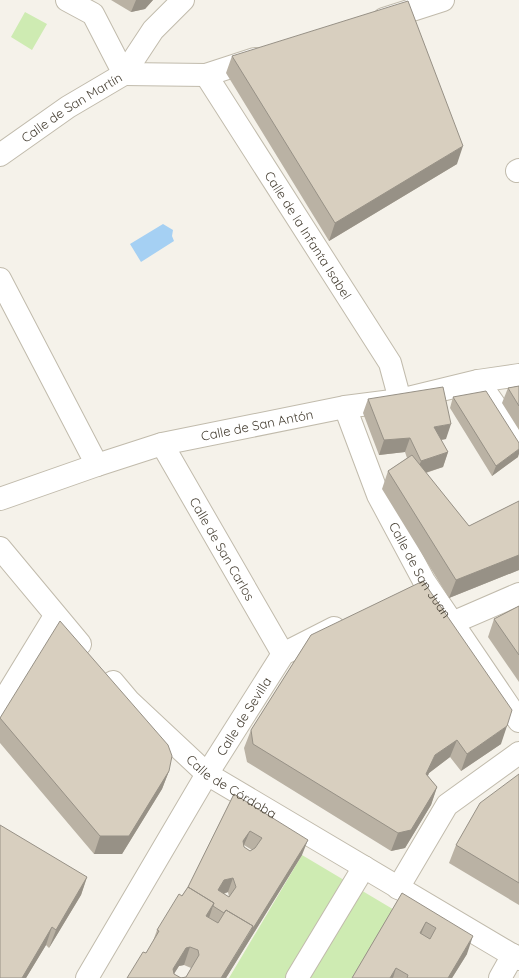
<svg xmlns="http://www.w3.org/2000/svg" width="519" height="978" font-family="Quicksand,sans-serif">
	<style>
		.green { fill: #ceebb2 }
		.water { fill: #a5d0f3 }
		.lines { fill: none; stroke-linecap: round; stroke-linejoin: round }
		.street-casing { stroke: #c1bbac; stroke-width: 24 }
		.street { stroke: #fff; stroke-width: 22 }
		.wall { fill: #bab2a4; fill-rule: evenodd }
		.shaded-wall { fill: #979186 }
		.building { fill: #d8cfbf; stroke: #979186; fill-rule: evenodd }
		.labels { text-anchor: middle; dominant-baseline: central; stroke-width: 3.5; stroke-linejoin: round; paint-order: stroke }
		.street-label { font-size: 13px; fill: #4a4337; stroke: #fff }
	</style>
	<rect width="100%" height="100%" fill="#f5f2ea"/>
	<path class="green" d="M25 12 47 24 32 50 11 37Z
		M302 855 396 911 356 978H229Z"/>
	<path class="water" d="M163 224 173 230 172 236 174 241 141 262 130 244Z"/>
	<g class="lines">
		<defs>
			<g id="street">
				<path d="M67 0 93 14 124 74 206 75 255 59"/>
				<path d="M384 19 443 0"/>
				<path id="s1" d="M206 75 390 363 400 400"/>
				<path id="s2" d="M0 155 68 107 124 74 153 30 183 0"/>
				<path d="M517 171 519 170"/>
				<path d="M0 279 97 465"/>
				<path d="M478 381 519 440"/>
				<path id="s3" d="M345 407 378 495 424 581 519 721"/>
				<path id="s4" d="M162 444 283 654"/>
				<path id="s5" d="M0 499 97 465 162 444 345 407 400 400 478 381 519 375"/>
				<path d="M0 548 80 644"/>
				<path d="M452 623 519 594"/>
				<path id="s6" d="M113 682 129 701 207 774 519 959"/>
				<path d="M0 706 55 616"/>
				<path d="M398 888 447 805 519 753"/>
				<path id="s7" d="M87 978 207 774 283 654 334 628"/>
				<path d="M297 978 364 867"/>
				<path d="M500 978 513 955"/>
			</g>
		</defs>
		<use href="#street" class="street-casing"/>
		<use href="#street" class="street"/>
	</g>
	<path class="wall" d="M111 0H153L145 9 131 12Z
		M232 56 457 164 329 241 226 73Z
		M519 386V430L502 403 508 388Z
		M453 397 518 457 492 476 450 408Z
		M368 399 446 439 441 440 448 452 443 467 426 473 469 526 519 501V570L449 598 382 489 388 471 407 458 405 452 379 455 363 413Z
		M519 606V682L488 637 494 619Z
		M311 635 501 744 461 771 450 757 429 773 428 776 437 787 431 805 405 848 391 851 247 762 244 748 251 730Z
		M0 717 169 771 162 789 122 854H94L0 743Z
		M519 774V905L449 863 456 845Z
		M234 794 302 855 226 978H127L146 953 152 944 157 930 188 887ZM244 845 252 850 250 851 244 847ZM228 892 229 897 224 894ZM184 965 191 968 186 977 181 978 174 974 179 966Z
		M87 877 81 895 49 948 46 945 26 978H0Z
		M402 893 467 954 452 978H352Z"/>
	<path class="shaded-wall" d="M136 0H153L145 9 131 12Z
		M463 146 457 164 329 241 335 223Z
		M451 424 446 439 428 442 434 427Z
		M410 438 405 452 379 455 384 440Z
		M519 449V454L518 457 492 476 496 466Z
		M448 452 443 467 415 476 421 461Z
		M519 555V570L449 598 456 580Z
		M507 726 501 744 461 771 467 754Z
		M457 740 450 757 429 773 420 792 426 774 435 755Z
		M169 771 162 789 122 854H94L100 836Z
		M437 787 431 805 405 848 391 851 398 833Z
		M250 831 244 845 238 856 243 841Z
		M308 840 302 855 226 978H221Z
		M87 877 81 895 49 948 56 930Z
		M233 878 228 892 218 895V890L224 880Z
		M214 903 208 921 206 916Z
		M426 922 419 939 420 933Z
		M52 927 46 945 26 978H22Z
		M473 936 467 954 452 978H448Z
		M190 947 184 965 179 966 171 978 173 969 186 948Z
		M396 968 393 978H390Z"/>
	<path class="building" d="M408 1 463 146 335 223 232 56Z
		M519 386V406L508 388Z
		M443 387 451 424 434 427 448 452 421 461 410 438 384 440 368 399Z
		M486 391 519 443V449L496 466 453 397Z
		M412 455 469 526 519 501V555L456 580 388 471Z
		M423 581 512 710 507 726 467 754 457 740 435 755 426 774 437 787 411 830 398 833 253 744 251 730 311 635Z
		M519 606V655L494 619Z
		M60 621 168 745 172 756 169 771 129 836H100L0 718Z
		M519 774V883L456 845 480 803Z
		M234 794 308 840 252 930 253 926 226 910 224 913 213 906 214 903 188 887ZM250 831 262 838 255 848 250 851 244 847 243 841ZM233 878 236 887 229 897 218 890 224 880Z
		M0 825 87 877 56 930 52 927 22 978H0Z
		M188 887 214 903 206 916 218 923 226 910 253 926 221 978H127L143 952 146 953 159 931 157 930 179 894 182 896ZM190 947 198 950 199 955 186 977 181 978 174 974 173 969 186 948Z
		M402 893 473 936 448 978H407L408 975 396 968 390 978H352ZM426 922 436 928 430 939 420 933Z"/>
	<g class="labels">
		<g class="street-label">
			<text stroke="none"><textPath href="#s2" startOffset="86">Calle de San Martín</textPath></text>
			<text stroke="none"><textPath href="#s1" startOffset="190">Calle de la Infanta Isabel</textPath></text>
			<text stroke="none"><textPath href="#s5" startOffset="268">Calle de San Antón</textPath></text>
			<text stroke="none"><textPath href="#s4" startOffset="121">Calle de San Carlos</textPath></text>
			<text stroke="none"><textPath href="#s3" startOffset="180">Calle de San Juan</textPath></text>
			<text stroke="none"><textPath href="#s7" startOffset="305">Calle de Sevilla</textPath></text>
			<text stroke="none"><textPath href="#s6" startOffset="159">Calle de Córdoba</textPath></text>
		</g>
	</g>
</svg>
